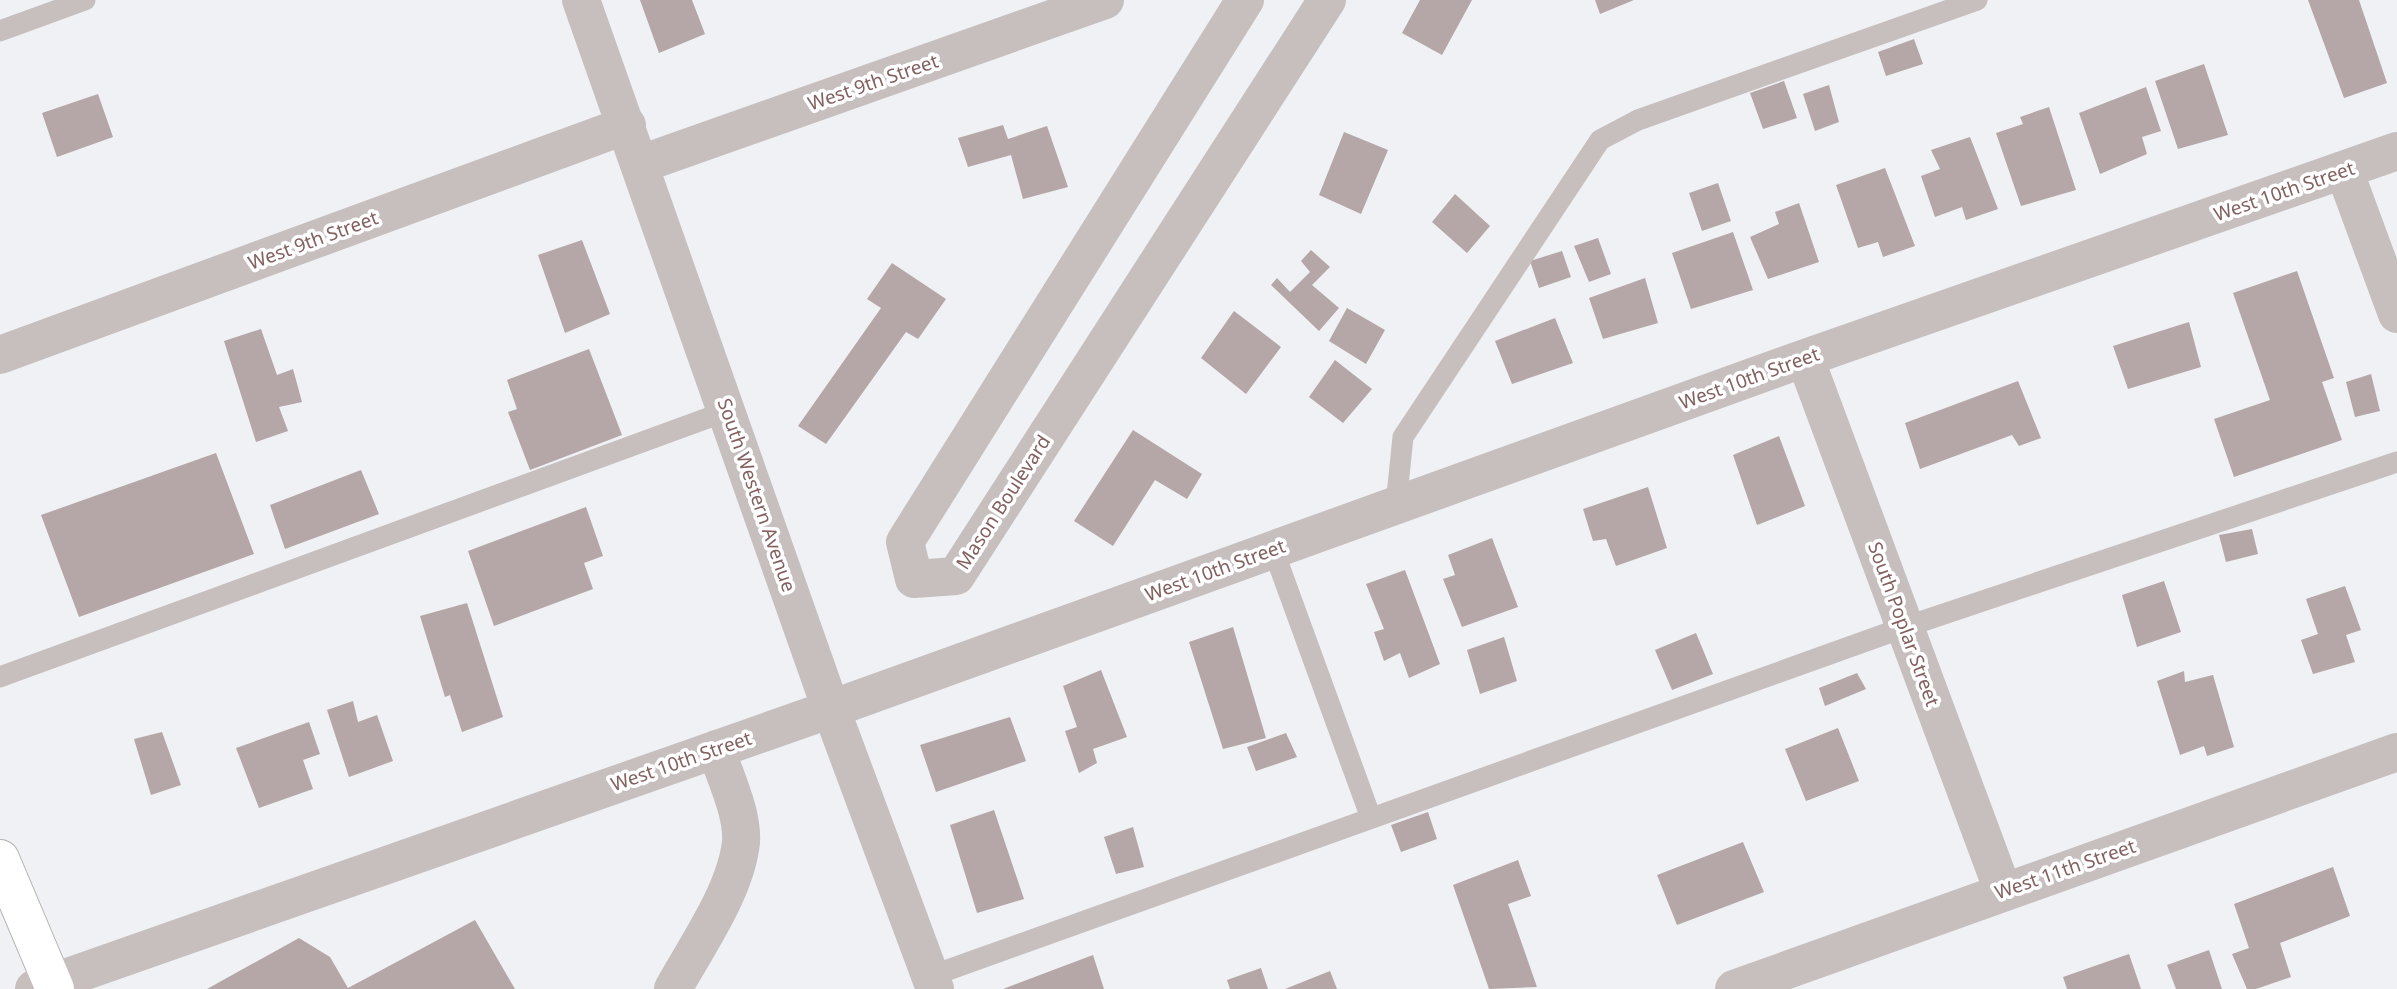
<svg xmlns="http://www.w3.org/2000/svg" width="2397" height="989" font-family="'Noto Sans',sans-serif">
	<style>
		.building { fill: #b5a6a7 }
		.lines { fill: none; stroke-linecap: round; stroke-linejoin: round }
		.highway-casing { stroke: #b9b1b1; stroke-width: 40 }
		.lane { stroke: #c7bebe; stroke-width: 21 }
		.street { stroke: #c7bebe; stroke-width: 38 }
		.highway { stroke: #fff; stroke-width: 38 }
		.labels { text-anchor: middle; dominant-baseline: central; stroke-width: 7; stroke-linejoin: round; paint-order: stroke }
		.street-label { font-size: 19px; fill: #836060; stroke: #fff }
	</style>
	<rect width="100%" height="100%" fill="#eff1f4"/>
	<path class="building" d="M640 0H692L705 34 659 53Z
		M1420 0H1472L1442 55 1402 33Z
		M1595 0H1634L1600 14Z
		M2308 0H2359L2387 83 2344 98Z
		M1914 39 1923 64 1886 76 1878 52Z
		M2204 64 2228 135 2178 149 2155 81Z
		M1784 81 1797 118 1763 129 1750 93Z
		M1829 85 1839 122 1815 131 1803 94Z
		M2146 87 2161 131 2142 137 2147 154 2100 174 2079 113Z
		M98 94 113 137 57 157 42 113Z
		M2049 107 2076 190 2021 206 1996 133 2023 124 2020 117Z
		M1003 125 1008 139 1047 126 1068 187 1023 199 1011 155 968 167 958 138Z
		M1344 132 1388 150 1361 214 1319 195Z
		M1970 137 1998 209 1966 220 1962 207 1935 217 1921 176 1940 169 1931 150Z
		M1885 168 1915 246 1883 257 1878 242 1858 248 1836 185Z
		M1718 183 1731 221 1702 231 1689 193Z
		M1455 194 1490 226 1467 253 1432 222Z
		M1799 203 1819 262 1768 279 1750 237 1779 224 1775 212Z
		M1733 232 1753 290 1691 309 1672 253Z
		M1598 238 1611 274 1589 282 1574 246Z
		M582 240 610 314 565 333 538 255Z
		M1311 250 1330 267 1312 285 1339 308 1319 331 1271 285 1277 278 1290 292 1310 272 1301 261Z
		M1562 251 1571 277 1539 288 1530 261Z
		M892 263 946 299 918 339 906 332 826 444 798 426 881 308 867 299Z
		M2297 271 2334 378 2322 382 2342 440 2234 477 2214 419 2270 400 2233 293Z
		M1645 278 1658 323 1603 339 1589 298Z
		M1347 308 1385 330 1366 364 1329 341Z
		M1234 311 1281 347 1246 394 1201 358Z
		M1555 318 1573 363 1512 384 1495 341Z
		M2189 322 2201 367 2128 389 2113 346Z
		M261 329 277 375 293 369 302 402 279 407 288 431 256 442 224 341Z
		M589 349 622 435 530 470 508 412 517 409 507 380Z
		M1335 360 1372 389 1343 423 1309 397Z
		M2371 374 2380 411 2355 417 2346 382Z
		M2018 381 2041 438 2019 446 2012 435 1920 469 1905 423Z
		M1133 430 1202 474 1187 499 1155 480 1113 546 1074 521Z
		M1779 436 1805 506 1757 525 1733 455Z
		M216 453 254 554 79 617 41 515Z
		M361 470 379 514 285 549 270 505Z
		M1648 487 1667 548 1616 566 1606 539 1593 541 1583 509Z
		M586 507 603 556 584 563 593 589 494 626 468 551Z
		M2252 529 2258 554 2226 562 2219 535Z
		M1492 538 1518 607 1462 627 1443 579 1455 575 1448 555Z
		M1405 570 1440 664 1409 678 1400 653 1384 661 1374 632 1384 629 1366 584Z
		M2164 581 2181 632 2137 647 2122 595Z
		M2345 586 2361 630 2346 635 2355 662 2313 674 2301 640 2318 634 2306 599Z
		M467 603 503 717 462 732 450 695 445 697 420 616Z
		M1233 627 1266 738 1223 749 1189 642Z
		M1696 633 1713 674 1672 690 1655 650Z
		M1504 637 1517 681 1480 694 1467 650Z
		M1101 670 1127 737 1093 749 1097 763 1079 773 1065 731 1077 727 1063 686Z
		M2184 671 2185 682 2213 675 2234 747 2207 756 2204 746 2180 755 2157 681Z
		M1857 673 1866 689 1825 706 1819 688Z
		M353 701 358 722 377 715 393 761 349 777 327 710Z
		M1010 717 1026 761 936 792 920 745Z
		M309 722 320 754 303 760 313 789 259 808 236 748Z
		M1838 728 1859 781 1806 801 1785 749Z
		M162 732 181 785 151 795 134 739Z
		M1286 733 1297 757 1256 771 1247 747Z
		M994 810 1024 899 977 913 950 825Z
		M1428 812 1437 839 1401 852 1391 825Z
		M1133 827 1144 867 1116 874 1104 837Z
		M1743 842 1764 892 1677 925 1657 875Z
		M1518 860 1531 896 1508 904 1537 987 1489 989 1453 885Z
		M2333 867 2350 916 2280 943 2291 977 2256 989H2247L2232 954 2249 948 2234 904Z
		M475 920 515 989H207L299 938 330 957 348 988Z
		M2209 950 2222 989H2176L2167 965Z
		M2129 954 2141 989H2067L2063 977Z
		M1093 955 1104 989H1003Z
		M1261 968 1268 989H1230L1227 980Z
		M1330 971 1337 989H1285Z"/>
	<g class="lines">
		<defs>
			<path id="highway" d="M0 859 55 989"/>
		</defs>
		<use href="#highway" class="highway-casing"/>
		<path class="lane" d="M0 31 85 0
			M1396 505 1403 437 1600 140 1638 120 1977 0
			M1273 549 1371 818
			M0 677 727 411
			M931 976 1905 627 2397 462"/>
		<path class="street" d="M581 0 831 709 935 989
			M1245 0 905 542 914 579 956 576 1327 0
			M641 164 1105 0
			M2344 170 2397 314
			M0 355 627 125
			M1805 358 2003 891
			M34 989 831 709 1805 358 2397 151
			M673 989C696 947 736 891 741 842 743 813 725 777 716 749
			M1734 989 2397 752"/>
		<use href="#highway" class="highway"/>
	</g>
	<g class="labels">
		<g class="street-label">
			<text transform="translate(873 82) rotate(-19)">West 9th Street</text>
			<text transform="translate(2284 191) rotate(-19)">West 10th Street</text>
			<text transform="translate(313 240) rotate(-20)">West 9th Street</text>
			<text transform="translate(1749 378) rotate(-20)">West 10th Street</text>
			<text transform="translate(757 495) rotate(71)">South Western Avenue</text>
			<text transform="translate(1003 502) rotate(-57)">Mason Boulevard</text>
			<text transform="translate(1215 570) rotate(-20)">West 10th Street</text>
			<text transform="translate(1904 624) rotate(70)">South Poplar Street</text>
			<text transform="translate(681 761) rotate(-19)">West 10th Street</text>
			<text transform="translate(2065 869) rotate(-19)">West 11th Street</text>
		</g>
	</g>
</svg>
